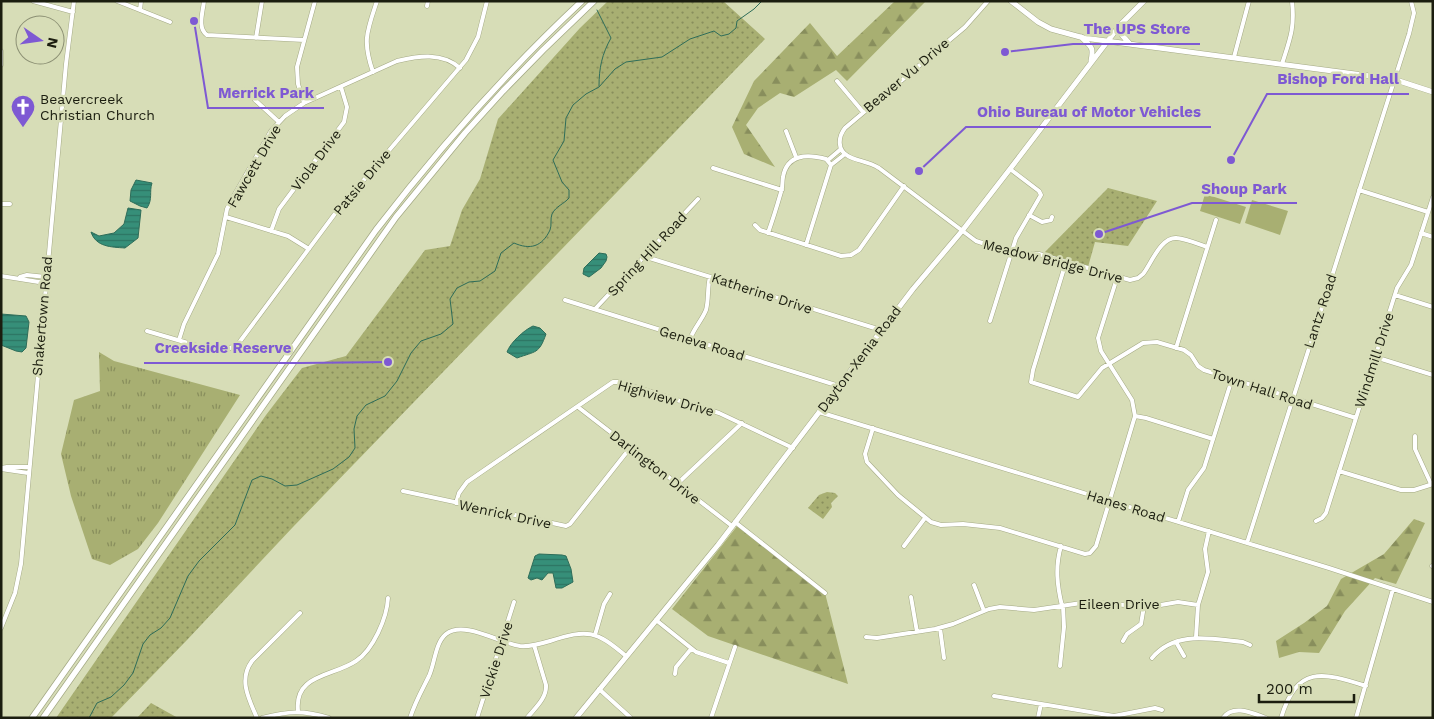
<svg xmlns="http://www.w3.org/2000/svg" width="1434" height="719" font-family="'Work Sans',sans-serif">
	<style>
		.grass { fill: url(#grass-tufts) }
		.forest { fill: url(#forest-firs) }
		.park { fill: url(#park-dots) }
		.pitch { fill: #a8af72 }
		.water { fill: url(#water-rules); stroke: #2e6d59 }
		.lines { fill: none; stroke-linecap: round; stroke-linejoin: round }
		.stream { stroke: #2e6d59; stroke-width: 1 }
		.minor-casing { stroke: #a4a985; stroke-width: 5 }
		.major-casing { stroke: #a4a985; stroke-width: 6 }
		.highway-casing { stroke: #a4a985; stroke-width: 7 }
		.minor { stroke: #fff; stroke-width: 4 }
		.major { stroke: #fff; stroke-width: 5 }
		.highway { stroke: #fff; stroke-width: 5.5 }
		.labels { text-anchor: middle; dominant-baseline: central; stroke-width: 5; stroke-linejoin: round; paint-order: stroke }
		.street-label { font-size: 14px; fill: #1b1d0f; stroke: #d7ddb7 }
		.poi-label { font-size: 14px; fill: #1b1d0f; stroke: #d7ddb7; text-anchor: start }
		.leader { fill: none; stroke: #7e59d3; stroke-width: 2 }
		.callout-dot { fill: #7e59d3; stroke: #d7ddb7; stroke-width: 2 }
		.callout-label { font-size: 15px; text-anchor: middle; font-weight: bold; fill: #7e59d3; stroke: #d7ddb7; stroke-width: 5; stroke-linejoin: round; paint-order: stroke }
	</style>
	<defs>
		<pattern id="grass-tufts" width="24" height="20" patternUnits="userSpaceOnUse" patternTransform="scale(1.25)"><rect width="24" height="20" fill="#a8af72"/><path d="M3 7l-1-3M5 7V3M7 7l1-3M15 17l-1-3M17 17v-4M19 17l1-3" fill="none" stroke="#888e5c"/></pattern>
		<pattern id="forest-firs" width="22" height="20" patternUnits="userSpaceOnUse" patternTransform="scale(1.25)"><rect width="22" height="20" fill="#a8af72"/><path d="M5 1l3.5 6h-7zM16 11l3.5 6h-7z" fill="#888e5c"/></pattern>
		<pattern id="park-dots" width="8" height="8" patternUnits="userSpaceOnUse" patternTransform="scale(1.25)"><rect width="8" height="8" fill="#a8af72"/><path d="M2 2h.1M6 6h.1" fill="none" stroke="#888e5c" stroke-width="1.8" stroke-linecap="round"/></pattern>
		<pattern id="water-rules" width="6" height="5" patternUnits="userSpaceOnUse" patternTransform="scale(1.25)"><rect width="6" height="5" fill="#368f79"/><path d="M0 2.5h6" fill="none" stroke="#2d7462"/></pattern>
	</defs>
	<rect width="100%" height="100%" fill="#d7ddb7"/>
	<path class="grass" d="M99 352 114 361 240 395 158 523 138 549 110 565 92 559 71 496 61 454 74 400 100 391Z"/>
	<path class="forest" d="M895 1H926L847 81 836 70 794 97 780 93 758 108 746 125 775 167 744 154 732 127 754 81 810 23 837 56Z
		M1414 519 1425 523 1396 584 1375 578 1345 611 1319 653 1299 652 1279 658 1276 641 1304 623 1327 606 1341 579 1384 554Z
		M738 525 825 593 848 684 708 636 672 609Z"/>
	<path class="park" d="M608 1H723L765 39 293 527 187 640 111 718H56L266 415 302 368 346 356 425 250 450 246 462 210 480 179 498 119 580 28Z
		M1108 188 1157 201 1128 246 1095 242 1088 267 1044 253Z
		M827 492 835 493 838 496 831 503 832 507 823 519 808 508 819 495Z
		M151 703 178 718H137Z"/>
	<path class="pitch" d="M1205 194 1246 207 1240 224 1200 211Z
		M1252 200 1288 211 1280 235 1245 223Z"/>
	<path class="water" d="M136 180 152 183C149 192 153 199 147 208L140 206 130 201 131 190Z
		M128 208 141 210 138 238 125 248C111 247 96 247 91 232L99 236 114 233 124 224Z
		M599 253 606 254 607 257 606 261 601 268 589 277 583 274 584 268Z
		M1 314 26 316 29 322 26 348 22 352 16 351 1 345Z
		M533 326 540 328 546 334C539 354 536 351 517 358L507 352C510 343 524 330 533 326Z
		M539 554 562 555 566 556 571 569 573 582 562 588H556L553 573H548L542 580 537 578 531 580 528 578 535 556Z"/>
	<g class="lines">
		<path class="stream" d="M597 10 611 38C602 54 599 68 599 86
			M89 718 97 703 111 697 124 685 133 673 143 644 150 635 161 628 170 618 188 576 199 561 235 525 252 480 261 476 272 479 285 486 297 485 333 469 349 457 355 448 354 429 357 416 366 405 385 396 397 381 411 353 421 341 441 334 453 324 450 299 457 288 469 282 480 281 495 271 501 253 514 243C530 250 542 247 550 230 552 225 550 219 552 214 556 206 564 204 569 198V190L562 182 553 160 564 141 566 118 573 105 586 94 599 87 615 69 626 62 662 57 690 39 714 31 721 36 729 34 736 28 737 21 754 9 762 1"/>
		<defs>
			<path id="minor" d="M33 1 73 12
				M117 1 170 22
				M204 1C203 12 197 28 207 35L304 40
				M988 1 965 27 845 128C838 137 837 150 848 156 856 161 868 161 879 168L976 241 1016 254H1039L1130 280 1138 278 1143 274C1151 264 1161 236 1177 238 1187 239 1198 244 1207 247
				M427 6 428 1
				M140 10 141 1
				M256 38 262 1
				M1 51V65
				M1234 57 1249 1
				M1282 64C1290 39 1295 28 1292 1
				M373 72C362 41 367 31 377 1
				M837 81 863 112
				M255 100 279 122
				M304 103 298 84 297 67 315 1
				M786 131 796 157
				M828 160 841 149
				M713 168 782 190
				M1359 190 1428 212
				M1 204H10
				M1029 215 1042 222 1051 220 1052 217
				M226 217 288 236 309 249
				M755 225 760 230 841 256 851 255 859 250 904 186
				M271 231 279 209 344 122 347 107 341 87
				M768 233C773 219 777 206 781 192 783 187 782 182 783 177 787 154 807 154 826 159L831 165
				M1421 233 1433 237
				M806 245 831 165 845 154
				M643 256 881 330
				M1066 262 1033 370 1031 382 1078 397 1102 368 1143 343 1157 342 1184 350 1191 355 1198 366 1204 370 1356 418
				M1 276 45 283
				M20 277 27 275 46 277
				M1395 295 1433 307
				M565 300 839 386
				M595 309 698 199
				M990 321 1016 238 1041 195 1039 191 1010 169
				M147 331 215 351 226 350 238 344 334 215 466 60 478 37 487 1
				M690 339C694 328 702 320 706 310 709 299 707 288 710 277
				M179 340 184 324 218 254 227 209 231 201 271 131 285 116 304 103 397 61C419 56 442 52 460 68
				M1176 348 1216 220
				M1375 357 1433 375
				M578 407 732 526
				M819 412 1329 568 1433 602
				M1135 416 1146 418 1213 439
				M873 428 865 454 867 462 898 495 931 522 941 525 963 524 1000 528 1085 554 1090 553 1096 546 1135 416 1132 400 1101 351 1098 338 1117 278
				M1415 436V449L1431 484
				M1 468 7 467H29
				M1 469 28 473
				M1339 471 1401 490H1414L1433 484
				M677 484 742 423
				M403 491 566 526 570 524 630 448
				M456 503 459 493 467 482 613 382H619L719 413 793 448
				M1316 521 1322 518 1326 513 1397 288 1411 265 1433 197
				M735 522 825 593
				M1178 522 1188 490 1204 468 1232 379
				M1247 543 1409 34 1414 13 1411 1
				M904 546 925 518
				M1061 546C1055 567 1057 585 1062 606
				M1432 566H1433
				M974 585 984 611
				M911 597 917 632
				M656 620 696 652 729 663
				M1 628 15 593 21 564 66 64 74 1
				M940 628 944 658
				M595 635 604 604 610 594
				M866 637 877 638 935 629 953 624 989 609 1000 607 1034 610 1088 602 1149 607 1178 602 1198 605
				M1196 637 1198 605 1208 572 1205 549 1209 531
				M1123 641 1127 634 1141 624 1144 606
				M1176 642 1184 656
				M1152 658C1175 630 1211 639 1243 642L1250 645
				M1060 666 1064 627 1063 606
				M675 674 676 667 691 649
				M599 689 631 718
				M994 696 1114 716 1155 708 1162 710
				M298 711C294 674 332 677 356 661 373 650 387 618 388 598
				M257 718C249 699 238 680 252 661L300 613
				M262 718C288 711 303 710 329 718
				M410 718C415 702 422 690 429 676 435 663 435 643 446 634 464 620 499 643 520 646 530 647 540 644 550 641 588 629 595 630 626 656
				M477 718 514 602
				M527 718C535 708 547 698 546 685L534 645
				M711 718 735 647
				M1038 718 1041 704
				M1223 718C1233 704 1252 713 1266 718
				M1281 718C1297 665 1322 672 1366 686
				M1356 718 1393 589"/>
			<path id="major" d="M1011 1 1038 22 1051 29 1084 38 1393 79 1433 92
				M1124 22 1122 35 1129 43
				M1081 37C1091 47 1094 46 1091 61
				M576 718 718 545 913 289 962 231 1010 169 1120 25 1144 1"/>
			<path id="highway" d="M32 718 376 230C439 148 507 71 582 1
				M43 718 396 217 465 133 503 91 543 50 594 1"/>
		</defs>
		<use href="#minor" class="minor-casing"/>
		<use href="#major" class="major-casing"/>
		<use href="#highway" class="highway-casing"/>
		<use href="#minor" class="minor"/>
		<use href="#major" class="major"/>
		<use href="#highway" class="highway"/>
	</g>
	<defs>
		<symbol id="church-pin" viewBox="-11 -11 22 30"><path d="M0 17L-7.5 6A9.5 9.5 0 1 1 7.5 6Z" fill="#7e59d3" stroke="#d7ddb7"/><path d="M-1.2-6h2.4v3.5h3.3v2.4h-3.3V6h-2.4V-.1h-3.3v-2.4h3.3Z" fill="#fff"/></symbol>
	</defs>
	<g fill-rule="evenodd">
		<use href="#church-pin" x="9" y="93" width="28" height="38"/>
	</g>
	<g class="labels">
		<g class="street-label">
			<text transform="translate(906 75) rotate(-40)">Beaver Vu Drive</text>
			<text transform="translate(316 160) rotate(-53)">Viola Drive</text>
			<text transform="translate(254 166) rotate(-60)">Fawcett Drive</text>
			<text transform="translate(362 182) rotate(-50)">Patsie Drive</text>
			<text transform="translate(647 254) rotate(-47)">Spring Hill Road</text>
			<text transform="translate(1053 261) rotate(14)">Meadow Bridge Drive</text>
			<text transform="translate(762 293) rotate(18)">Katherine Drive</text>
			<text transform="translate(1320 311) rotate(-72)">Lantz Road</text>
			<text transform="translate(42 316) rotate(-85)">Shakertown Road</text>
			<text transform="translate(702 343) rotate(17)">Geneva Road</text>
			<text transform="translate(859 359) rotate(-53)">Dayton-Xenia Road</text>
			<text transform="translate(1374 360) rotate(-72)">Windmill Drive</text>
			<text transform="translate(1262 389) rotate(18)">Town Hall Road</text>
			<text transform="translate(666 398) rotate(16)">Highview Drive</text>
			<text transform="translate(655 467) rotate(38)">Darlington Drive</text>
			<text transform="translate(1126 506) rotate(17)">Hanes Road</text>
			<text transform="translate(505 514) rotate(12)">Wenrick Drive</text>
			<text x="1119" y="604">Eileen Drive</text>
			<text transform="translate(496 660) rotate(-72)">Vickie Drive</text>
		</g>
		<g class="poi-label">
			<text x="40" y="99">Beavercreek<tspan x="40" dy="16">Christian Church</tspan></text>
		</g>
	</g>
	<path class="leader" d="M1005 52L1073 44H1200M1231 160L1267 94H1409M194 21L208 108H324M919 171L966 127H1211M1099 234L1192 203H1297M388 362L301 363H144"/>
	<g class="callout-dot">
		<circle cx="1005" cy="52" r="5"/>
		<circle cx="1231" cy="160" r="5"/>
		<circle cx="194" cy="21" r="5"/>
		<circle cx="919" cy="171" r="5"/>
		<circle cx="1099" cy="234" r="5"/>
		<circle cx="388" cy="362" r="5"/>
	</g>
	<g class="callout-label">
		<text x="1137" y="34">The UPS Store</text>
		<text x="1338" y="84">Bishop Ford Hall</text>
		<text x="266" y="98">Merrick Park</text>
		<text x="1089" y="117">Ohio Bureau of Motor Vehicles</text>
		<text x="1244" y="194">Shoup Park</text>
		<text x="223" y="353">Creekside Reserve</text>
	</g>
	<rect width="1434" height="719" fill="none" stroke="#1b1d0f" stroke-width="5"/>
	<g transform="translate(40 40) rotate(103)"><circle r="24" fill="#d7ddb7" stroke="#8c9074"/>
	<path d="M0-4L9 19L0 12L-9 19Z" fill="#7e59d3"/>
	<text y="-8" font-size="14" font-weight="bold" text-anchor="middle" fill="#1b1d0f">N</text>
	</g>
	<path d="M1259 694v8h95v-8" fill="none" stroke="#1b1d0f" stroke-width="2.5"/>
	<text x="1266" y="694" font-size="15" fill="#1b1d0f" stroke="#d7ddb7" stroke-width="4" paint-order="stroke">200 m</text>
</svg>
